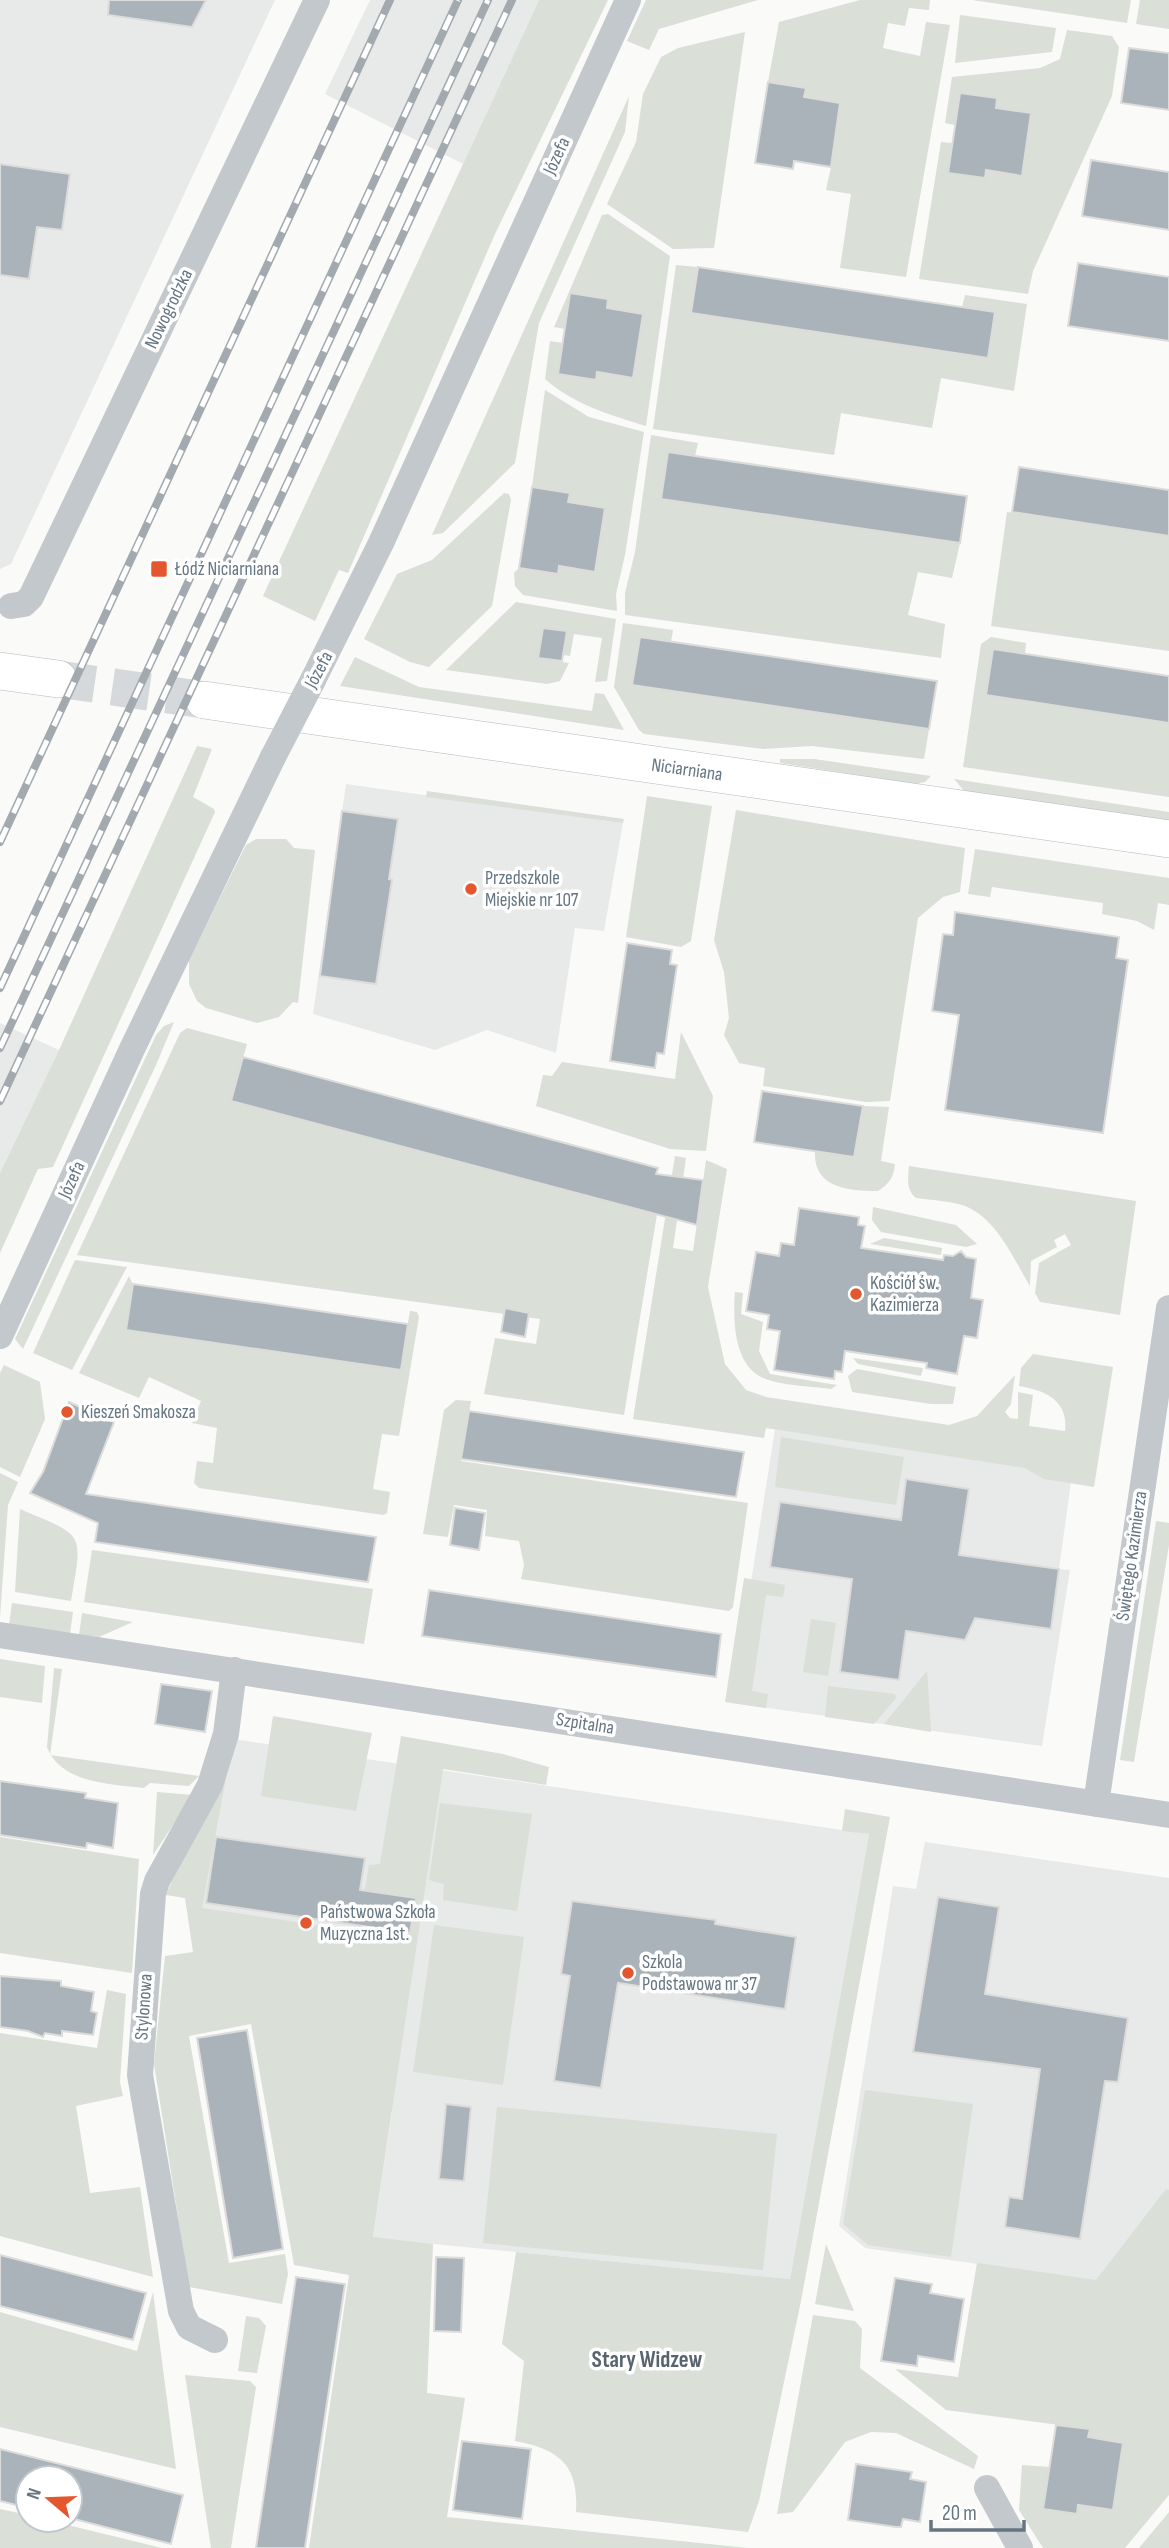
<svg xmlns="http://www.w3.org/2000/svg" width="1169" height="2548" font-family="'Sofia Sans Condensed',sans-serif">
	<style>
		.built { fill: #e8e9e9 }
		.green { fill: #dadfd7 }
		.building { fill: #aab3b9; stroke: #dcdcda; stroke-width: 2 }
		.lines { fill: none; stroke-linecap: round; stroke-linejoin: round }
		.secondary-tunnel { stroke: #d5d9db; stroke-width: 37; stroke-dasharray: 37 18; stroke-linecap: butt }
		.secondary-casing { stroke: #b3babf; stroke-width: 38 }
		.street { stroke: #c3c8cc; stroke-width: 26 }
		.secondary { stroke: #fff; stroke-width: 37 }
		.rail-casing { stroke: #a2aab0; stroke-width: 8 }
		.rail { stroke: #fff; stroke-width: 5; stroke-dasharray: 16; stroke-linecap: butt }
		.street-bridge { stroke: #c3c8cc; stroke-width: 26 }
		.poi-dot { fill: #e4572e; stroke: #fff; stroke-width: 2.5 }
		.labels { text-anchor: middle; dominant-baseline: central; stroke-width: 7; stroke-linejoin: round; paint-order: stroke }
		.street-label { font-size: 19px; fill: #657683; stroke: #fff }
		.poi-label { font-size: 19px; fill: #657683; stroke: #fff; text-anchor: start }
		.quarter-label { font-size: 23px; font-weight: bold; fill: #57646e; stroke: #fff }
	</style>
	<rect width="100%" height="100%" fill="#fafaf8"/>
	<path class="built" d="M0 0H275L11 564 0 569Z
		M370 0H539L463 164 325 94Z
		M346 784 623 823 604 931 575 928 556 1053 487 1030 435 1050 313 1014Z
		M0 1023 59 1050 0 1173Z
		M775 1429 1072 1475 1059 1569 1070 1570 1042 1746 732 1703Z
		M233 1739 869 1834 790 2279 373 2238 392 2112 303 1973 199 1957 198 1835Z
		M925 1842 1169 1878V2190H1166L1096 2281 865 2248 839 2226 893 1886 916 1889Z"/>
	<path class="green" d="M539 0H608L495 234 348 573 339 570 315 621 263 596Z
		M646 0H758L659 29 649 50 627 41Z
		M860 0H930L929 10 909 8 905 26 888 23 883 48 920 56 926 22 950 25 906 277 840 268 851 194 826 190 831 167 804 97 805 88 768 82 779 22Z
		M972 0H1131L1127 23Z
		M1140 0H1169V29L1136 24Z
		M960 15 1056 28 1052 52 955 63Z
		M1067 30 1112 36 1119 47 1112 96 1033 271 1028 294 919 279 941 142 952 143 948 173 984 178 986 170 1022 175 1031 113 996 108 997 98 960 93 955 125 945 123 952 77 1040 68 1060 59Z
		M745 32 714 248 673 249 607 204 636 142 643 94 661 57 678 48Z
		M629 96 625 132 539 323 515 463 443 533 432 535Z
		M608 214 670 256 646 426C610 415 573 404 545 379L550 341 563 343 558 374 595 380 597 372 633 377 642 314 607 308 608 299 571 293 565 329 554 327 602 215Z
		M676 265 698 267 692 313 987 358 962 307 965 295 1027 304 1014 391 941 378 932 428 841 413 834 455 653 429Z
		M545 390 589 417 644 432 625 555 616 594 617 611 523 595 515 586 514 573 519 568 557 574 559 566 594 571 568 502 570 493 532 487Z
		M651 435 698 443 695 456 662 499 960 543 952 578 918 572 908 615 945 624 941 658 625 615V593L635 552Z
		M504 493 509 494 511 500 492 606 429 667 410 662 364 639 397 574 432 560Z
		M1007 512 1169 536V651L991 626Z
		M516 602 616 619 607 681 595 682 602 638 574 634 570 656 563 655 566 632 543 628 538 658 569 663 560 681 547 684 446 670Z
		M623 623 673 630 671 642 640 638 633 685 929 729 924 759 812 746 763 749 644 734 639 730 614 687Z
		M991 637 1026 643 1025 654 993 649 986 695 1169 723V797L963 767 981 644Z
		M355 657 419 687 592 711 595 693 604 694 624 730 340 686Z
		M197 746 212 749 193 797 214 809 215 812 53 1167 38 1169 0 1253V1173L59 1050Z
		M780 759H814L931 776 925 782 916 784 780 763Z
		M954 779 1169 812V822L965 792Z
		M427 791 624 819 623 823 426 797Z
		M647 796 712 806 691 941 681 947 626 937Z
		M736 810 965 848 960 892 943 897 918 918 890 1101 866 1102 763 1086 765 1068 739 1063 724 1035 729 1018 724 972 714 940Z
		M256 839H286L294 848 315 850 298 1003 293 1002 279 1017 257 1023 206 1008 197 1001 189 984V960L246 845Z
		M975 849 1169 878V905L1158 903 1154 930 1137 921 1102 914 1103 903 992 887 990 897 968 894Z
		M174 1022 156 1065 23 1349 15 1339 156 1035 164 1026Z
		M187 1028 247 1044 231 1101 646 1212 658 1208 624 1415 484 1394 495 1338 536 1344 540 1319 77 1255 180 1033Z
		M681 1032 713 1096 706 1151 670 1149 536 1106 543 1075 552 1076 562 1062 675 1079Z
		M863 1106 889 1107 881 1161 895 1164C894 1177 889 1184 878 1191 848 1191 813 1188 815 1151L854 1157Z
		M675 1156 686 1158 673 1248 693 1251 706 1160 727 1169 708 1287 725 1364 746 1390 766 1397 949 1425 977 1416 1015 1375 1011 1404 1005 1412 1010 1418 1018 1419V1392L1033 1395 1029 1426 1065 1431C1069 1400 1044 1390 1019 1386L1021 1368 1033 1354 1113 1367 1094 1487 1044 1479 1025 1468 766 1428 764 1438 633 1419Z
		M909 1166 1136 1201 1120 1315 1040 1302 1035 1293 1039 1263 1071 1245 1065 1234 1054 1240 1057 1247 1031 1261 1030 1286C1013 1258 997 1219 965 1206 950 1201 932 1200 916 1198 906 1190 908 1178 909 1166Z
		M873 1207 956 1225 977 1244 966 1247 881 1232 872 1220Z
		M884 1238 942 1248 941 1255 870 1244Z
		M75 1260 127 1267 72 1370 33 1353Z
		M129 1276 133 1285 127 1330 400 1370 410 1311 417 1312 419 1317 399 1436 382 1434 373 1489 390 1492 387 1513 383 1515 199 1488 194 1483 197 1461 213 1463 217 1428 192 1423 201 1401 149 1377 139 1398 79 1373Z
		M735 1292 743 1293 741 1314 763 1322 759 1351 770 1374 837 1385 831 1389C810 1386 780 1386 761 1377 733 1363 733 1317 735 1292Z
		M853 1358 923 1368 921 1376 858 1364Z
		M4 1365 40 1382 45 1419 20 1477 0 1467V1373Z
		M857 1369 956 1387 953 1404H931L852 1392 848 1376Z
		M456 1400 471 1401 461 1461 748 1503 733 1607 729 1611 521 1579 524 1565 519 1541 485 1536 487 1510 454 1505 448 1537 423 1534 444 1410Z
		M781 1437 904 1457 896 1505 775 1487Z
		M0 1473 18 1482 8 1505 0 1617Z
		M20 1509C85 1537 83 1530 71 1601L15 1592Z
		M1156 1521 1169 1523V1545L1134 1762 1120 1760Z
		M92 1550 373 1589 364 1644 84 1602Z
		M744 1578 785 1585 783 1597 766 1595 752 1691 768 1694 766 1708 725 1702Z
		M12 1603 73 1612 70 1634 9 1625Z
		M82 1613 133 1622 99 1637 79 1635Z
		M811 1619 836 1623 828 1676 803 1672Z
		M0 1659 45 1666 42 1703 0 1697Z
		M54 1668 62 1669 50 1755 199 1776 189 1786 150 1783 144 1788C112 1784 61 1784 47 1747Z
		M927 1671 931 1732 884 1724Z
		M828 1686 895 1694 896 1698 874 1724 825 1717Z
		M273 1716 372 1733 356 1811 261 1796Z
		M234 1734 202 1908 358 1931 369 1865 380 1864 401 1736 503 1754 549 1767 546 1785 443 1769 373 2237 433 2244 427 2393 465 2398 447 2517 748 2548H309L349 2275 294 2265 251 2024 189 2036 229 2263 285 2254 288 2274 282 2304 189 2287 154 2064 165 1956 193 1952 185 1898 166 1895Z
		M157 1792 193 1795 153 1855Z
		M440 1803 532 1814 517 1911 443 1900 444 1884 429 1880Z
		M845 1809 890 1817 801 2301 759 2501 748 2532 576 2512C579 2465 559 2449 515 2441L524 2361 502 2344 516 2252 790 2279 869 1834 842 1831Z
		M0 1837 139 1859 132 1973 0 1953Z
		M434 1925 524 1937 503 2085 413 2072Z
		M107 1990 126 1994 120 2082 123 2096 76 2106 90 2193 140 2187 153 2277 0 2236V2033L97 2048Z
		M865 2090 973 2104 951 2257 868 2245 843 2224Z
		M497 2107 777 2134 763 2270 483 2243Z
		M1166 2189 1169 2190V2495L1125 2548H1043L1019 2510 1022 2465 1050 2467 1043 2509 1076 2514 1078 2505 1113 2510 1123 2443 1088 2437 1089 2429 946 2410 895 2369 958 2377 977 2263 1096 2280Z
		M826 2244 854 2311 815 2304Z
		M153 2292 176 2469 0 2427V2312L137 2351Z
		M813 2315 855 2321 862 2329 860 2368 978 2456 974 2469 896 2433 871 2432 845 2442 793 2512 777 2514Z
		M246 2316 259 2318 266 2326 257 2373 238 2371Z
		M185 2375 250 2381 256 2387 231 2548H211Z
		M0 2509 28 2515V2520H47L162 2548H0Z
		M1169 2512V2548H1139Z"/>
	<path class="building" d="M109 0H206L192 27 108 15Z
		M1129 48 1169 53V110L1121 103Z
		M768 82 806 88 804 97 840 103 831 167 794 161 793 169 755 163Z
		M960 93 997 98 996 108 1031 113 1022 176 986 170 985 178 948 173Z
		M1091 160 1169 172V230L1082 216Z
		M0 164 70 174 62 230 37 227 29 279 0 275Z
		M1078 263 1169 277V341L1068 326Z
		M698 267 995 312 988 358 691 313Z
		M570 293 608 299 607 308 643 314 633 378 597 372 596 380 558 374Z
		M668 452 967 496 960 543 661 499Z
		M1019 467 1169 490V536L1012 512Z
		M532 487 570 493 568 502 605 508 595 572 559 566 558 574 519 568Z
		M543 628 567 631 562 661 538 658Z
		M640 637 937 681 929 729 632 685Z
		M993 649 1169 676V723L986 695Z
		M342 811 398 819 389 879 392 880 376 984 320 976Z
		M955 912 1119 937 1116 958 1128 960 1103 1133 945 1110 959 1015 932 1011 943 934 953 935Z
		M627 943 672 950 670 964 677 965 664 1054 657 1053 655 1068 610 1061Z
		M243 1057 658 1168 656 1174 703 1180 697 1225 231 1101Z
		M762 1091 863 1106 854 1157 754 1142Z
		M799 1208 859 1217 858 1225 865 1226 861 1248 943 1260 944 1255 953 1256 961 1251 966 1257 976 1259 971 1298 983 1300 977 1338 964 1336 957 1374 926 1368 927 1363 845 1351 842 1372 835 1371 834 1379 774 1370 780 1331 767 1329 769 1315 746 1311 756 1252 779 1256 781 1243 794 1245Z
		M133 1284 408 1324 401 1370 126 1330Z
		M505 1308 529 1313 525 1337 501 1332Z
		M69 1402 114 1422 86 1494 376 1537 368 1582 95 1542 98 1523 30 1493 43 1472Z
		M469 1411 744 1452 736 1497 461 1459Z
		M906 1479 969 1489 959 1555 1059 1569 1051 1629 975 1618 965 1640 906 1631 899 1680 840 1672 852 1579 770 1567 780 1502 901 1520Z
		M455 1508 485 1513 479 1550 450 1545Z
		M429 1590 721 1634 716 1677 422 1636Z
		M161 1684 212 1691 205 1732 155 1724Z
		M0 1781 86 1793 85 1798 118 1803 113 1848 87 1843 86 1848 0 1835Z
		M216 1837 365 1858 360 1890 416 1898 410 1933 206 1903Z
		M938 1897 999 1907 985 1994 1128 2018 1118 2082 1105 2081 1080 2239 1005 2227 1009 2197 1022 2199 1040 2069 913 2052Z
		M572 1901 716 1920 715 1924 796 1937 785 2009 618 1983 601 2088 554 2081 570 1976 561 1974Z
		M0 1976 61 1981V1986L94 1992 91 2011 97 2013 93 2035 62 2031V2036L45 2033 43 2037 28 2031 0 2027Z
		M247 2030 283 2249 233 2258 197 2038Z
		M446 2104 471 2107 464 2181 439 2179Z
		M0 2255 146 2293 133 2340 0 2306Z
		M436 2257 464 2258 461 2332 434 2331Z
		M296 2277 345 2284 305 2548H256Z
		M895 2278 932 2284 930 2293 964 2299 954 2362 918 2356 917 2366 881 2361Z
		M1056 2425 1090 2429 1088 2437 1123 2443 1113 2510 1078 2505 1077 2514 1043 2509Z
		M462 2441 531 2449 522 2519 453 2510Z
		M0 2449 183 2495 171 2544 70 2518V2478H28V2508L0 2501Z
		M856 2464 912 2472 910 2479 926 2482 920 2522 903 2519 901 2527H896L848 2520Z"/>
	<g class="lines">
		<path class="secondary-tunnel" d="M58 679 204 700"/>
		<defs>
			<g id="secondary">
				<path d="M0 671 58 679"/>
				<path id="s1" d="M204 700 1169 839"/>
			</g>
		</defs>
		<use href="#secondary" class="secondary-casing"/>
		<path class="street" d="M11 606 24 604 31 597 317 0
			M313 680 381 543 628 0
			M0 1336 132 1049 273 757
			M0 1635 1169 1815
			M1096 1804 1169 1308
			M215 2340 189 2327 181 2311 140 2075 153 1894 157 1881 210 1785 226 1734 234 1670
			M987 2488 1020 2548"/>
		<use href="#secondary" class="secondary"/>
		<defs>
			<path id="rail" d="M0 842 390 0
				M0 988 458 0
				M0 1048 488 0
				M0 1101 512 0"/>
		</defs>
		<use href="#rail" class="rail-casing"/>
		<use href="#rail" class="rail"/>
		<path class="street-bridge" d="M273 757 313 680"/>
	</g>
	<g class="poi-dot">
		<rect x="150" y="560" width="18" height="18" rx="3.5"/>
		<circle cx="471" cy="889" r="7"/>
		<circle cx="856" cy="1294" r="7"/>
		<circle cx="67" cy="1412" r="7"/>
		<circle cx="306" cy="1923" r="7"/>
		<circle cx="628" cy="1973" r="7"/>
	</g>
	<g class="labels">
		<g class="street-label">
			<text transform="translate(557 156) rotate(-65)">Józefa</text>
			<text transform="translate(169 309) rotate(-64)">Nowogrodzka</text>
			<text transform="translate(319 670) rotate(-62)">Józefa</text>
			<text stroke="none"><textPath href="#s1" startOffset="488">Niciarniana</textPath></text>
			<text transform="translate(72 1180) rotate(-65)">Józefa</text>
			<text transform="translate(1132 1556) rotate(-82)">Świętego Kazimierza</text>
			<text transform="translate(585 1724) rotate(9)">Szpitalna</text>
			<text transform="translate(144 2007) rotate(-86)">Stylonowa</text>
		</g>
		<g class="poi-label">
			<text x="175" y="569">Łódź Niciarniana</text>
			<text x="485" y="878">Przedszkole<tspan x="485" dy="22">Miejskie nr 107</tspan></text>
			<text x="870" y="1283">Kościół św.<tspan x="870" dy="22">Kazimierza</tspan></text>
			<text x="81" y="1412">Kieszeń Smakosza</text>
			<text x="320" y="1912">Państwowa Szkoła<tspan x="320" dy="22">Muzyczna 1st.</tspan></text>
			<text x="642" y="1962">Szkola<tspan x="642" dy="22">Podstawowa nr 37</tspan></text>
		</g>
		<g class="quarter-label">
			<text x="647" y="2360">Stary Widzew</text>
		</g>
	</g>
	<g transform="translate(49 2499) rotate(289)"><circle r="33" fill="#ffffff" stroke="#c1c8cd" stroke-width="2"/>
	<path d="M0-5L12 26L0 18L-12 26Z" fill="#e4572e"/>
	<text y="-10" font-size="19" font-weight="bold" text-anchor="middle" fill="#657683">N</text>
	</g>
	<path d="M931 2520v10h93v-10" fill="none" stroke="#657683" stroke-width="3.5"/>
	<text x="942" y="2520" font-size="21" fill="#657683" stroke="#ffffff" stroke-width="5" paint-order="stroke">20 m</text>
</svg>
